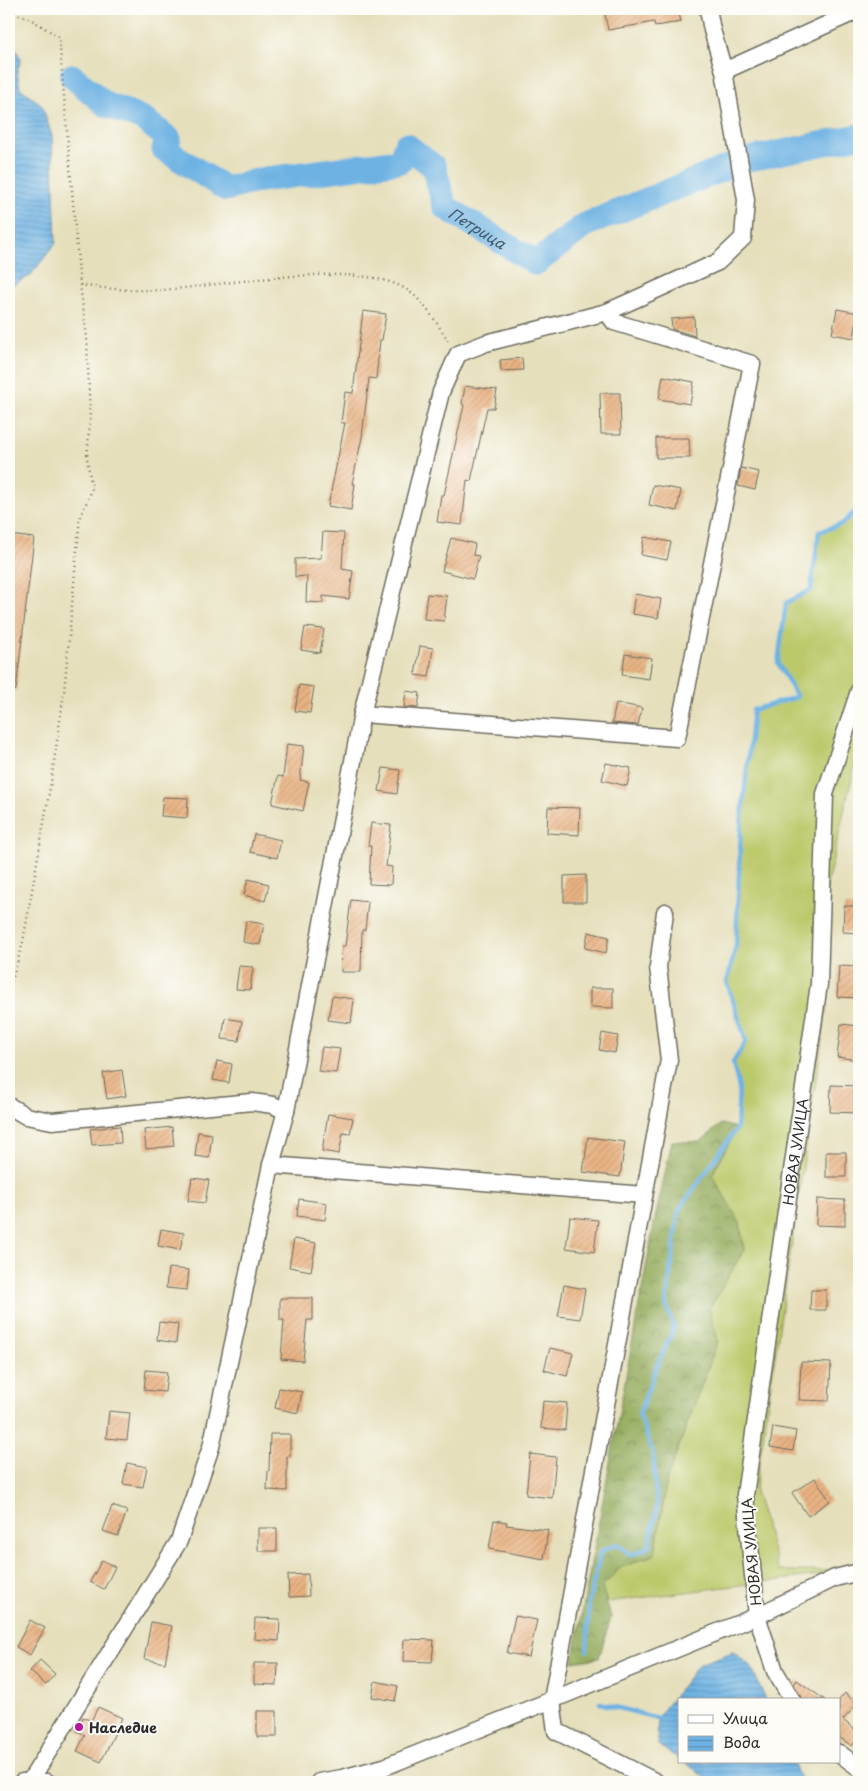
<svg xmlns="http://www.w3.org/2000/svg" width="868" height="1791" font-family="'Playpen Sans',sans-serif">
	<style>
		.grass { fill: #bcc96b; stroke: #747a4b }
		.forest { fill: url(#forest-crowns); stroke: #606c45 }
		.water { fill: url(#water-rules); stroke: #4c6e87 }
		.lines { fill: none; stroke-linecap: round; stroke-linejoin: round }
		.stream { stroke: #6db2e3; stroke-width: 4.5 }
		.river { stroke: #6db2e3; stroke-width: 25 }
		.building { fill: url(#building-hatch) }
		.minor-casing { stroke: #6c6a5d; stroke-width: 19 }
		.path { stroke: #6c6a5d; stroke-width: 2.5; stroke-dasharray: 1 4; stroke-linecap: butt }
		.minor { stroke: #fff; stroke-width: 16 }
		.poi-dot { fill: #b5179e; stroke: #fdfcf7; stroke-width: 2 }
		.labels { text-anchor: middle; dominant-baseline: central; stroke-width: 4; stroke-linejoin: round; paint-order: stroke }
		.street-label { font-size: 14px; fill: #2b2b2b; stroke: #fdfcf7 }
		.poi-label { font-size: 14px; font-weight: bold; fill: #2b2b2b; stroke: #fdfcf7; text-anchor: start }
		.water-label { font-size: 15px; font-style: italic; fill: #425a6b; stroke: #fdfcf7 }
	</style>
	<defs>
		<pattern id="forest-crowns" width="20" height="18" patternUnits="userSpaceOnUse" patternTransform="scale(1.25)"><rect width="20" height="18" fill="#95ad5f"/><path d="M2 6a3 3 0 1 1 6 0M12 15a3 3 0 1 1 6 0" fill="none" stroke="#7a8d4f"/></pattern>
		<pattern id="water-rules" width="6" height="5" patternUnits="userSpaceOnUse" patternTransform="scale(1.25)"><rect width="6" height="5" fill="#6db2e3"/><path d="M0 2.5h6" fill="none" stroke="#5a91b8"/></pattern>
		<pattern id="building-hatch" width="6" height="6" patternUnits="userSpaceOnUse" patternTransform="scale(1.25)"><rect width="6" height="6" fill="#e9b383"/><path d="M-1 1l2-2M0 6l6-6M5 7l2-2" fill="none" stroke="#c89a71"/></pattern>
	</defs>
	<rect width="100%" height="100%" fill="#fdfcf7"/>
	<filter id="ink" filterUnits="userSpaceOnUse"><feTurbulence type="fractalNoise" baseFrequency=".02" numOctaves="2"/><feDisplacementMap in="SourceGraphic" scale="10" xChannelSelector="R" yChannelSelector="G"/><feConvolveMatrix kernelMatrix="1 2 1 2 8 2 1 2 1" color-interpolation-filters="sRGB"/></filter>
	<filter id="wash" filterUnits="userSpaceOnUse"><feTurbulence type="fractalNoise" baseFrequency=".0096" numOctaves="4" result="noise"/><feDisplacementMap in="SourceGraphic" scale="20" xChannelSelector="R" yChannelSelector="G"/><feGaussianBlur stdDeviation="1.12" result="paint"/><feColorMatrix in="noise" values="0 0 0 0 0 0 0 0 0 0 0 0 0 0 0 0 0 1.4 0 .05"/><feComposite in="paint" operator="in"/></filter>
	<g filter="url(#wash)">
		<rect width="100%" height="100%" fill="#e5dfbb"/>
		<path class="grass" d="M859 508V748L827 884 820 956 831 958 827 1005 755 1491 779 1571H822L859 1563V1570L607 1602 601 1587 620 1568 655 1554 667 1479 718 1340 709 1309 744 1250 740 1223 712 1175 737 1128 739 1088 733 1063 746 1041 727 982 736 946 741 826 753 710 797 697 778 663 786 603 811 590 819 532 842 524Z"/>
		<path class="forest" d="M721 1124 737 1128 712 1175 740 1223 744 1250 709 1309 718 1340 667 1479 655 1554 620 1568 602 1587 611 1617 599 1658 573 1662 654 1224 672 1141 700 1142Z"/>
		<path class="water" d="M11 38 21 60 17 71 20 88 42 105 52 136 56 243 30 276 9 287V39Z
			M733 1652 751 1666 766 1700H679V1759L658 1745 657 1718 699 1664Z
			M685 1762H793L799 1777 806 1782H710Z"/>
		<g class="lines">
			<path class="stream" d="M587 1651 589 1601 601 1551 617 1544 631 1555 649 1547 657 1507 653 1453 639 1414 656 1368 674 1328 666 1304 679 1210 737 1128 739 1088 733 1063 746 1041 727 982 736 946 741 826 753 710 797 697 778 663 786 603 811 590 819 532 842 524 859 508
				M600 1703 657 1718"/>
			<path class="river" id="s1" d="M72 76 105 104 143 119 169 139 164 149 226 189 260 180 400 161 406 145 434 167 445 207 536 263 585 225 745 160 859 136"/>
		</g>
		<g id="blocks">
			<path class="building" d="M604 9H678L681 22 655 26 654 22 608 30Z
				M837 309 858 313 854 338 832 334Z
				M363 311 386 314 382 340H380L376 379 369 378 362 437 352 484H355L351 510 328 506 345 423H341L345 392 353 393Z
				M694 317 695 336 672 329 671 319Z
				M522 358 523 370 501 371 500 360Z
				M663 376 694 382 690 404 659 399Z
				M465 386 497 390 494 408H487L471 481 467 480 462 525 437 522 441 495H444L464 405 462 404Z
				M600 393H620L621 434H601Z
				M656 438H689L690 458H656Z
				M741 468 759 472 755 490 738 486Z
				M653 485 681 490 677 511 649 505Z
				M323 532 344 533 342 569 353 571 349 599 323 596V603L306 602 307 576 295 577V559L321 558Z
				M9 535 34 538 16 690H9Z
				M644 537 671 542 667 560 641 555Z
				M451 538 475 544 473 555 479 556 473 579 442 571Z
				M427 594 447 596 444 621 424 619Z
				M635 594 661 599 658 618 632 614Z
				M305 627 324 629 320 653 301 650Z
				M420 646 433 648 429 677 415 675Z
				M625 654 652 658 649 679 622 675Z
				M299 685 314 687 310 713 295 711Z
				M406 691 420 693 418 708 404 707Z
				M616 703 642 708 638 725 612 723Z
				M287 744 304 746 300 780 309 782 303 811 272 804 278 776 283 777Z
				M606 763 631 768 627 786 602 780Z
				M383 768 400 770 397 794 379 791Z
				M163 797 188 798 187 818 161 816Z
				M548 807 580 808 579 835 547 833Z
				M371 823 391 825 386 866 392 867 391 885 369 884 371 846H368Z
				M254 834 281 840 277 858 250 852Z
				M586 875V902H564V876Z
				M248 879 269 884 265 901 244 895Z
				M351 900 368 902 365 930H362L361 972H341L342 946H345Z
				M844 906H859V933L843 932Z
				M246 921 264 924 260 945 243 942Z
				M588 932 609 937 606 953 585 948Z
				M239 966 253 967 250 990 236 989Z
				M839 966 859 967V998L837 997Z
				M590 988H613V1008L590 1007Z
				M332 996 354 999 351 1023 328 1020Z
				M225 1018 242 1021 239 1041 222 1039Z
				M841 1024 859 1026 858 1060 837 1057Z
				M602 1033 618 1036 615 1053 599 1050Z
				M322 1047 340 1049 336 1073 318 1071Z
				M217 1061 232 1064 229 1083 213 1080Z
				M122 1070 126 1096 107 1099 103 1073Z
				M831 1085 859 1086 858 1113 830 1112Z
				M328 1114 353 1118 350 1134 343 1133 339 1154 322 1151Z
				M120 1126 121 1143 92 1145 90 1129Z
				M172 1127 174 1146 146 1149 144 1130Z
				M198 1132 212 1134 209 1158 195 1156Z
				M588 1137 625 1142 620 1177 583 1172Z
				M826 1152H846V1177H826Z
				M192 1178 209 1180 205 1203 188 1201Z
				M299 1199 327 1203 325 1220 297 1216Z
				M817 1199 845 1200V1226L816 1225Z
				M570 1217 598 1220 594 1252 566 1248Z
				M161 1229 184 1233 180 1250 158 1246Z
				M294 1239 316 1243 311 1271 289 1267Z
				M168 1268 189 1270 187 1290 166 1288Z
				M564 1285 585 1289 580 1319 558 1316Z
				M811 1290H826V1310H810Z
				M280 1298H313V1320H307L303 1361 281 1359 284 1320H280Z
				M159 1322 178 1324 176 1343 157 1340Z
				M550 1348 573 1353 567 1376 544 1370Z
				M801 1362 831 1363 829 1401 799 1400Z
				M146 1370 167 1372 165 1392 144 1390Z
				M279 1388 302 1392 298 1413 275 1408Z
				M543 1401 567 1403 565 1430 541 1428Z
				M109 1411 130 1413 127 1440 106 1438Z
				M773 1427 796 1431 793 1451 770 1447Z
				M270 1434H290V1457L287 1456V1491L267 1490 268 1471H269Z
				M530 1454 556 1457 552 1498 526 1495Z
				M127 1463 147 1467 143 1487 123 1484Z
				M815 1478 830 1501 808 1516 792 1493Z
				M112 1506 127 1511 118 1536 103 1531Z
				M494 1520 507 1522 506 1525 548 1530 544 1559 489 1549Z
				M258 1528H277V1551H258Z
				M102 1560 115 1567 104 1589 90 1582Z
				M308 1574 309 1596 289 1597 288 1575Z
				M515 1616 537 1620 529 1657 507 1653Z
				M255 1618 280 1619 279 1641 254 1639Z
				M30 1620 45 1628 30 1655 16 1647Z
				M151 1622 172 1626 165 1663 144 1659Z
				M404 1639 434 1640 432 1662 403 1661Z
				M40 1660 55 1674 46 1685 30 1671Z
				M254 1663H278L277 1685 254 1684Z
				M797 1680 825 1700H802L794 1684Z
				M375 1681 398 1686 395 1701 372 1697Z
				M845 1693 857 1704 843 1720 859 1733V1737L852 1746 839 1737V1700Z
				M98 1707 122 1718 101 1762 77 1751 85 1735 77 1731 83 1717 91 1721Z
				M257 1711H277V1737H257Z"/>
		</g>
	</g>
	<g filter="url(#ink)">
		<use href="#blocks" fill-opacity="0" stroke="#6c6a5d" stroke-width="1"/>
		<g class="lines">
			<defs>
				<g id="minor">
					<path d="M724 71 859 10"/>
					<path d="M362 714 677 738 752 364 614 322 607 312"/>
					<path d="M9 1106 26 1116 52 1121 252 1102 273 1105 286 1111"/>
					<path d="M271 1165 644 1195"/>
					<path id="s2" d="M792 1700 775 1671 757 1616 745 1495 819 984 825 794 859 691"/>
					<path d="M839 1753 859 1768"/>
					<path d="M30 1781 179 1541 211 1447 271 1165 286 1111 362 714 441 392 458 354 486 343 607 312 718 262 743 238 746 200 724 71 712 30 708 9"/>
					<path d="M22 1782H47"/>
					<path d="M319 1782 342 1778 384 1767 552 1700 757 1616 835 1578 859 1572"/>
					<path d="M656 1782 556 1731 552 1700 669 1060 658 967 665 912"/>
				</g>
			</defs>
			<use href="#minor" class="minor-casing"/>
			<path class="path" d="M9 12 27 17 59 37 80 285 87 337 90 421 87 458 92 490 80 517 64 693 51 782 23 942 9 991
				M80 285C107 289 133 291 160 290 219 287 363 256 410 292 427 305 438 326 450 343"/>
			<use href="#minor" class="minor"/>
		</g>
	</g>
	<circle class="poi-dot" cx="79" cy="1727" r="5"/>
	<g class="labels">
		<g class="street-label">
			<text stroke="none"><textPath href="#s2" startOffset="560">НОВАЯ УЛИЦА</textPath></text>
			<text transform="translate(751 1552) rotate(-95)">НОВАЯ УЛИЦА</text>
		</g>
		<g class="poi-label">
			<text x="89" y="1727">Наследие</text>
		</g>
		<g class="water-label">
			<text stroke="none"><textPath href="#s1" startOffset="511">Петрица</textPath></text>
		</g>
	</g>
	<rect width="868" height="1791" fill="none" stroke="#fdfcf7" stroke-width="30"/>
	<rect x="678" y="1698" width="162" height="65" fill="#fdfcf7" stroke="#a9a8a5"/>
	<rect x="688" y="1715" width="25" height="8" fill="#ffffff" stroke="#a9a8a5"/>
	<text x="723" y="1724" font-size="15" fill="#2b2b2b">Улица</text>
	<rect x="688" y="1736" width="25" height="15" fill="url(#water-rules)" stroke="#a9a8a5"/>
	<text x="723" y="1748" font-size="15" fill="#2b2b2b">Вода</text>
</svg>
